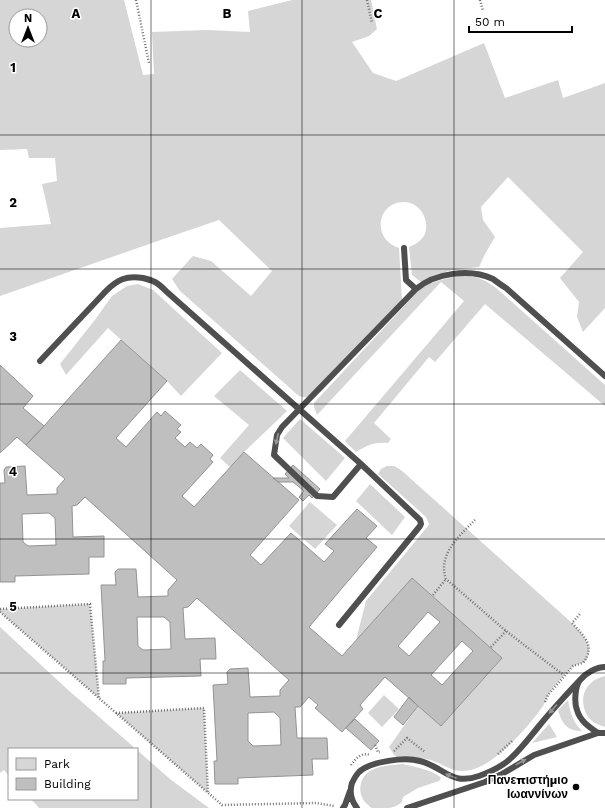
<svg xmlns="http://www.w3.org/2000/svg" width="605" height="808" font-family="'Work Sans',sans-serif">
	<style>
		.green { fill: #d6d6d6; fill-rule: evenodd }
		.building { fill: #bfbfbf; stroke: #939393; fill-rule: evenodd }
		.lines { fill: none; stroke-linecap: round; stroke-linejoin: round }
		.path { stroke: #717171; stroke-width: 2.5; stroke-dasharray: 1 2; stroke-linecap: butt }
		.service { stroke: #4f4f4f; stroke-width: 6 }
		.oneway { fill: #959595 }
		.grid { fill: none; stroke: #000; stroke-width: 1; stroke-opacity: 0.55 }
		.poi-dot { fill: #000; stroke: #fff; stroke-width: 1.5 }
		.labels { text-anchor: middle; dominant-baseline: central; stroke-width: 3; stroke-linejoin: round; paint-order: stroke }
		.poi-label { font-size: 12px; font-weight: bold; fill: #000; stroke: #fff; text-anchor: end }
		.grid-label { font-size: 13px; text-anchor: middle; font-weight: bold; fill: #000; stroke: #fff; stroke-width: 3; stroke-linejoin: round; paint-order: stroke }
	</style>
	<rect width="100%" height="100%" fill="#fff"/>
	<path class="green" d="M0 0H124L143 75 154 74 152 32 207 30 250 32 248 11 292 0H371L377 29 369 36 352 42 373 73 396 81 484 43 505 98 558 80 563 98 605 83V308L583 332 577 317 579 302 560 278 583 252 508 177 481 207 483 220 495 237 485 254 479 267 461 269 448 271 421 282 412 275 409 247C414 245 420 242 424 236 431 222 421 202 404 202 377 202 371 239 399 248L402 300 322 391C315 395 306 399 299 396 296 394 293 391 291 389L180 291 172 279 193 256 211 261 251 296 272 271 219 220 175 235 0 296V228L51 224 42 184 57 181 55 158H29L27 149 0 150ZM16 16H40V40H16Z
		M459 276C475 275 481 278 495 287L605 385V406L485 304 435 362 429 357 374 423 391 439 388 443C374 442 368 445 356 452L345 441 464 301 441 282 317 415 314 407V403L421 288C434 281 445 279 459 276Z
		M138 284 153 290 222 353 181 396 167 381 108 328 66 375 60 364 94 321 112 296 127 286Z
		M240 370 287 411 244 452 230 467 220 458 249 425 214 396Z
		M300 419 345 458 326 481 283 438Z
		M387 466H394L401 470 572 623C580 632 593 643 588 657 585 665 580 662 574 666 571 667 568 672 565 674 559 681 552 688 548 695 546 699 545 703 543 706 528 727 499 761 474 769 454 775 448 766 431 760 420 757 409 757 398 758L394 755 389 747 418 706 441 726 502 658 412 578 356 640 366 601 428 526 429 524 426 517 378 474 381 469Z
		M370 484 405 517 392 535 356 501Z
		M310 502 337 525 315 549 289 526Z
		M90 604 99 698 0 612V609Z
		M0 627 67 689 136 749H9V776L4 770 0 773Z
		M605 676V727C600 725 595 724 591 720 581 710 580 692 591 683 595 679 600 677 605 676Z
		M384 695 399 709 382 727 368 713Z
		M568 700C570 712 573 722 582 731 567 731 562 724 558 710Z
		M204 708 208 793 116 713Z
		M549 724 557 737 532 743Z
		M137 750 170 779 209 808H39L31 799H137Z
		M403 764C412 766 436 771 441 778L439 781 418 788 403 797 402 802C394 808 391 808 382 808 379 808 375 808 372 808 370 807 369 806 367 804 356 794 359 776 372 770 382 765 393 765 403 764Z"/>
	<path class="building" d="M121 340 167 381 116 438 126 447 157 412 161 416 165 411 181 425 177 429 181 432 175 438 185 447 190 442 197 448 201 444 213 455 210 459 213 462 182 496 194 507 244 452 299 500 250 555 261 565 291 533 324 562 334 551 325 544 357 509 377 526 366 538 377 547 309 627 342 656 412 578 502 658 441 726 385 677 360 705 363 709 342 732 315 708 318 705 309 697 300 707H295L297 738H327L328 759H312L313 775 238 778V784H215L214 761H217L213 685 228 684 227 672 230 669 248 668 250 697 280 696V690L289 680 197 598 188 607 183 608 185 639 215 638 216 659H200L201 676 126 678V684H103V661H105L101 585H116L115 572 118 569H136L138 597 168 596V590L177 580 85 497 77 505 72 506 73 537 104 536V557H89V574L15 576V582H0V483H5L4 470 6 467 25 466 27 495 57 494V488L65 479 26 445 44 426ZM49 513 55 518 56 545 28 546 23 542 22 514ZM428 612 440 622 409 656 398 646ZM137 617H164L170 622 171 649 143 650 138 646ZM462 641 473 651 442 685 431 675ZM274 712 280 718 281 745 253 746 248 741V713Z
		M0 365 33 396 23 408 44 426 26 445 17 437 0 453Z
		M293 465 320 489 312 498 309 495 303 501 299 497 304 491 293 482H278L273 478H289L285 474Z
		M409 697 418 706 403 725 394 717Z
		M355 719 379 741 371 750 346 728Z"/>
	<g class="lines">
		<path class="path" d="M136 0 149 63
			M367 0 372 23
			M480 0 483 11
			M475 520C460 535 437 555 446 579L506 631 557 670 564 675
			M433 595 446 579
			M0 609 90 604 99 698
			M0 612 222 805 316 803 334 806
			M491 647 506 631
			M545 702 548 695 573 666 583 663C596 646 584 636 572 623L580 614
			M116 713 204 708 208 793
			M375 745 378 752H380
			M394 751 407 738 425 752
			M498 754 512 741
			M351 765C356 758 362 752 370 755"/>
		<path class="service" d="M404 248 406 280 416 289
			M40 361 106 291C117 280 126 275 143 278 147 279 151 280 155 282 159 284 163 288 167 292L361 464 420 520 421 524 420 526 339 625
			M361 464 333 497 317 496 274 455 277 435 282 427 416 289C435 273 470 268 493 279 497 282 501 285 506 288L605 376
			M605 667C596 667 586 673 580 680 575 686 574 703 577 710 580 721 589 727 598 733H605
			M343 808 345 805 350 791
			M357 808C351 800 349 792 352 783 354 779 356 775 359 772 371 761 405 757 420 761 444 767 451 786 479 776 490 772 503 766 511 758 521 749 530 737 539 726 552 710 565 696 579 681
			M407 808 485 782 502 774 534 755 598 733"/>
	</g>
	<defs><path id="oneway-solid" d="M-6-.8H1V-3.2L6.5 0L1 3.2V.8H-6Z"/></defs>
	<g class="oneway">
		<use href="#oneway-solid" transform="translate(277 439) rotate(102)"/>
		<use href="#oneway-solid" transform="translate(553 709) rotate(132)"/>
		<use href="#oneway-solid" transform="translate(521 762) rotate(-29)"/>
		<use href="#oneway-solid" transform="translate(451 776) rotate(-159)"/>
	</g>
	<path class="grid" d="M151 0V808M302 0V808M454 0V808M0 135H605M0 269H605M0 404H605M0 539H605M0 673H605"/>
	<circle class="poi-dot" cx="576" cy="787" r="4"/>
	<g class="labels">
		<g class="poi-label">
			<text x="568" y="780">Πανεπιστήμιο<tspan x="568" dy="14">Ιωαννίνων</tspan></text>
		</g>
	</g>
	<g class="grid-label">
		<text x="76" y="18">A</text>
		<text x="227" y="18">B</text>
		<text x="378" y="18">C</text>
		<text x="13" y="72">1</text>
		<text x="13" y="207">2</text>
		<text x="13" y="341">3</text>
		<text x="13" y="476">4</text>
		<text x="13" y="611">5</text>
	</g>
	<rect x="8" y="748" width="130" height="52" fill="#ffffff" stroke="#999999"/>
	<rect x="16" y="758" width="20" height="12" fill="#d6d6d6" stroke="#999999"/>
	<text x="44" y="768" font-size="12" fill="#000000">Park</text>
	<rect x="16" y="778" width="20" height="12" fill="#bfbfbf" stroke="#999999"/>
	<text x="44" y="788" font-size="12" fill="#000000">Building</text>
	<g transform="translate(28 28)"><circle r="19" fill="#ffffff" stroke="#999999"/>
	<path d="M0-3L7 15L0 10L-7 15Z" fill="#000000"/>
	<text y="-6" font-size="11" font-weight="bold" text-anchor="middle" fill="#000000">N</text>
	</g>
	<path d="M469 26v6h103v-6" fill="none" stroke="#000000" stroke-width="2"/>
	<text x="475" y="26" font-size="12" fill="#000000" stroke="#ffffff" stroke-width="3" paint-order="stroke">50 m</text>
</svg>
